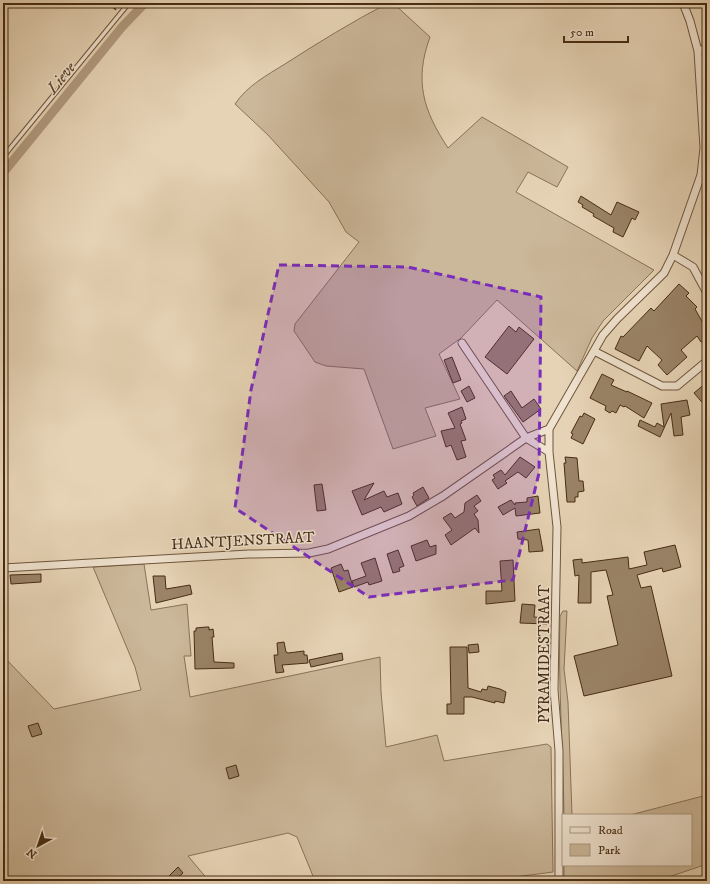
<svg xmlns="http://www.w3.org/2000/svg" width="710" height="884" font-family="'IM FELL DW Pica',serif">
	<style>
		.green { fill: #cbb799; stroke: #897256 }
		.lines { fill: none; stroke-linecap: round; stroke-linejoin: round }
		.canal { stroke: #b09a7e; stroke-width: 9 }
		.building { fill: #9a8367; stroke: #472c13 }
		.lane-casing { stroke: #6f563c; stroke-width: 5.5 }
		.street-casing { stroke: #6f563c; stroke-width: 9 }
		.path { stroke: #472c13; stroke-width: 1.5; stroke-dasharray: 3 2; stroke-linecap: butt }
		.lane { stroke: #efe2cf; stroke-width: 3.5 }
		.street { stroke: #efe2cf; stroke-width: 7 }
		.marked { fill: #7b2cbf; fill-opacity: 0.2; stroke: #7b2cbf; stroke-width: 3; stroke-dasharray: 8 5; stroke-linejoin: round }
		.labels { text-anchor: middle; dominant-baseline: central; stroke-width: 3; stroke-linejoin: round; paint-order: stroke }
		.street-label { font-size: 15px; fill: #472c13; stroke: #efe2cf }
		.water-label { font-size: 16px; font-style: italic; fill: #61482e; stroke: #efe2cf }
	</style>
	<rect width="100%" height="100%" fill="#e6d3b5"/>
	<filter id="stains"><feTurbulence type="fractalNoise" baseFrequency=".005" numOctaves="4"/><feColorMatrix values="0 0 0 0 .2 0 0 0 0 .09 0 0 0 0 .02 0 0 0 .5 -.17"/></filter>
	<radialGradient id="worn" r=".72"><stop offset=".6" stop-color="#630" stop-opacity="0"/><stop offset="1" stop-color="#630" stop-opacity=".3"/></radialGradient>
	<path class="green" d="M388 3H393L430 37C414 81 423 110 448 148L482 117 568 167 557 187 528 172 516 192 654 270 603 321 592 338 577 371 497 300 461 338 439 354 460 399 425 408 436 436 393 449 364 369 326 366 315 362 294 331 295 324 359 242 346 232 329 202 268 135 235 104C247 86 267 75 285 64 319 42 352 22 388 3Z
		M144 564 151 610 187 604 191 656H184L190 697 380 657 381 692 386 747 437 735 444 761 547 744 551 747 553 872 484 881H315L297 837 288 833 188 856 209 881H3V656L54 709 141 690 135 667 93 567Z
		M563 611H567L564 669 568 702 572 815H564C563 749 558 683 560 616Z
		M707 795V864L657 881H564V865H691V815H630Z"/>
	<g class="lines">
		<path class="canal" d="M3 173 122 27 145 3"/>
	</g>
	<path class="building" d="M581 196 611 215 617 202 639 212 635 220 632 218 623 237 613 232 614 228 593 216 594 214 582 207 583 205 578 202Z
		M679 284 689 293 686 296 697 307 695 309 707 330V339L701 342 697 336 681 350 687 357 667 375 658 365 662 360 647 346 639 361 615 349 621 336 623 337 651 308 654 311Z
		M509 326 516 332 519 327 534 339 507 374 485 357Z
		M452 357 461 380 453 383 444 360Z
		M602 374 614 380 611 385 627 392V391L652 403 644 418 625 406 624 407 620 405 616 413 612 411 610 413 605 410 606 406 590 398Z
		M707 382V408L694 393Z
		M469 386 475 398 467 402 461 391Z
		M511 391 522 408 534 399 541 409 523 422 504 396Z
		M687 400 690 415 681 417 683 435 674 436 671 413 660 437 638 426 640 420 655 427 657 423 664 427 661 404Z
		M462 407 466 419 461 421 462 423 460 424 466 440 461 441 466 457 457 460 451 445 446 447 441 431 455 428 448 413Z
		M584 413 595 419 583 444 571 438 573 434 571 433 580 416 582 417Z
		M520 457 535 467 526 478 518 472 505 481 507 483 498 489 492 480 495 478 493 475 501 470 505 475Z
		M565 457 577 458 579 481H583L584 491 578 492V497H575V502H567L564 463H566Z
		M374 483 364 500 384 491 387 497 398 493 402 504 384 512 381 507 362 515 352 491Z
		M322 484 326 510 317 511 314 485Z
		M423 487 429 498 417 506 412 497 414 495 413 493Z
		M477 495 481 501 474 506 478 511 474 514 478 520 479 533 475 528 451 545 445 535 452 530 443 518 451 513 455 518 464 512 465 503Z
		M538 496 540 513 516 516 515 508 503 515 498 507 511 500 515 505V503L527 502V498Z
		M539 529 543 551 529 552 528 540 518 539 517 532Z
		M427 540 430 547 436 545V554L416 561 411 546Z
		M675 545 681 567 663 572 662 568 637 575 641 588 651 586 672 676 584 696 574 656 618 645 607 596 613 595 606 570 591 572V603H578L579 575 575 576 573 560 582 559V563L628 557 629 569 647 565 644 552Z
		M398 550 404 566 399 568 400 571 393 573 387 554Z
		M375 558 382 581 369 585 368 582 354 587 352 581 366 576 361 563Z
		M513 560 515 601 486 604V591H502L500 561Z
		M341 564 344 571 348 570 353 587 339 592 331 568Z
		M41 574V582L11 584 10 575Z
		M153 576H165L166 589 190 585 192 594 156 603Z
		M522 604 535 605 534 617 548 618 547 624 520 623Z
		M206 627H209V630L213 629 214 637H212L214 662 234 663V668L195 669 194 631H196V628Z
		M284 642 286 652 288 653 304 651V655H307L308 663 282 665 284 672 276 673 274 655H278L277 643Z
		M478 644 479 652 469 653 468 645Z
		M450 647H467L468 688 481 692 482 689 487 690 488 686 500 689 506 692 504 703 495 701V703L472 697H464V714H447V704H451Z
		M342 653 343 660 311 667 309 660Z
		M38 723 42 734 32 737 28 726Z
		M236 765 239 776 229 779 226 768Z
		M178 867 183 873 174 881 169 876Z"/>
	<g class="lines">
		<defs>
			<path id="lane" d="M3 157 129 3"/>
			<path id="street" d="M698 51 707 48
				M673 255 693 267 707 293
				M462 343 526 438 549 452
				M594 351 662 386H677L707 361
				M3 568 249 554 309 553 328 549 409 516 443 496 526 438 549 429
				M559 881V751L554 690 557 527 549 452V429L603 335 617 319 664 273 673 255 701 175 704 148 698 51 690 21 683 3"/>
		</defs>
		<use href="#lane" class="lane-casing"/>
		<use href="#street" class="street-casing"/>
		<path class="path" d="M105 3 117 10"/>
		<use href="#lane" class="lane"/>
		<use href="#street" class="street"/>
	</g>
	<path class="marked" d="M279 265 408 267 541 297 539 473 513 580 369 597 235 508 251 390Z"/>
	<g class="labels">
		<g class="street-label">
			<text transform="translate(243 541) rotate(-3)">HAANTJENSTRAAT</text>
			<text transform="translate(544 654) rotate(-90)">PYRAMIDESTRAAT</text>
		</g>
		<g class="water-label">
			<text transform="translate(61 78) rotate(-51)">Lieve</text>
		</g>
	</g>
	<rect width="710" height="884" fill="none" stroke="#e6d3b5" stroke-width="16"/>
	<rect x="4" y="4" width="702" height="876" fill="none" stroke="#472c13" stroke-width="2"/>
	<rect x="8" y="8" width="694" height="868" fill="none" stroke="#472c13"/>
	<rect x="562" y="814" width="130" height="52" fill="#efe2cf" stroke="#ac9984"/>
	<rect x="570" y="827" width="20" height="6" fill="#efe2cf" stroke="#ac9984"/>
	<text x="598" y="834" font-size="12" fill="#472c13">Road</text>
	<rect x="570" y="844" width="20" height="12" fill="#cbb799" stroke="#ac9984"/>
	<text x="598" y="854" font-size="12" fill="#472c13">Park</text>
	<g transform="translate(38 846) rotate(220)" stroke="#efe2cf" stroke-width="3" paint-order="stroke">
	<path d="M0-3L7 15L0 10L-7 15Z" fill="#472c13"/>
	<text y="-6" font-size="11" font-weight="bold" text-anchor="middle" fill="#472c13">N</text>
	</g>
	<path d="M564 36v6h64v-6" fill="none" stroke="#472c13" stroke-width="2"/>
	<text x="570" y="36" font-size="12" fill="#472c13" stroke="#efe2cf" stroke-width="3" paint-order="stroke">50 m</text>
	<rect width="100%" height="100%" filter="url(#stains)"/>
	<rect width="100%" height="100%" fill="url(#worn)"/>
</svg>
